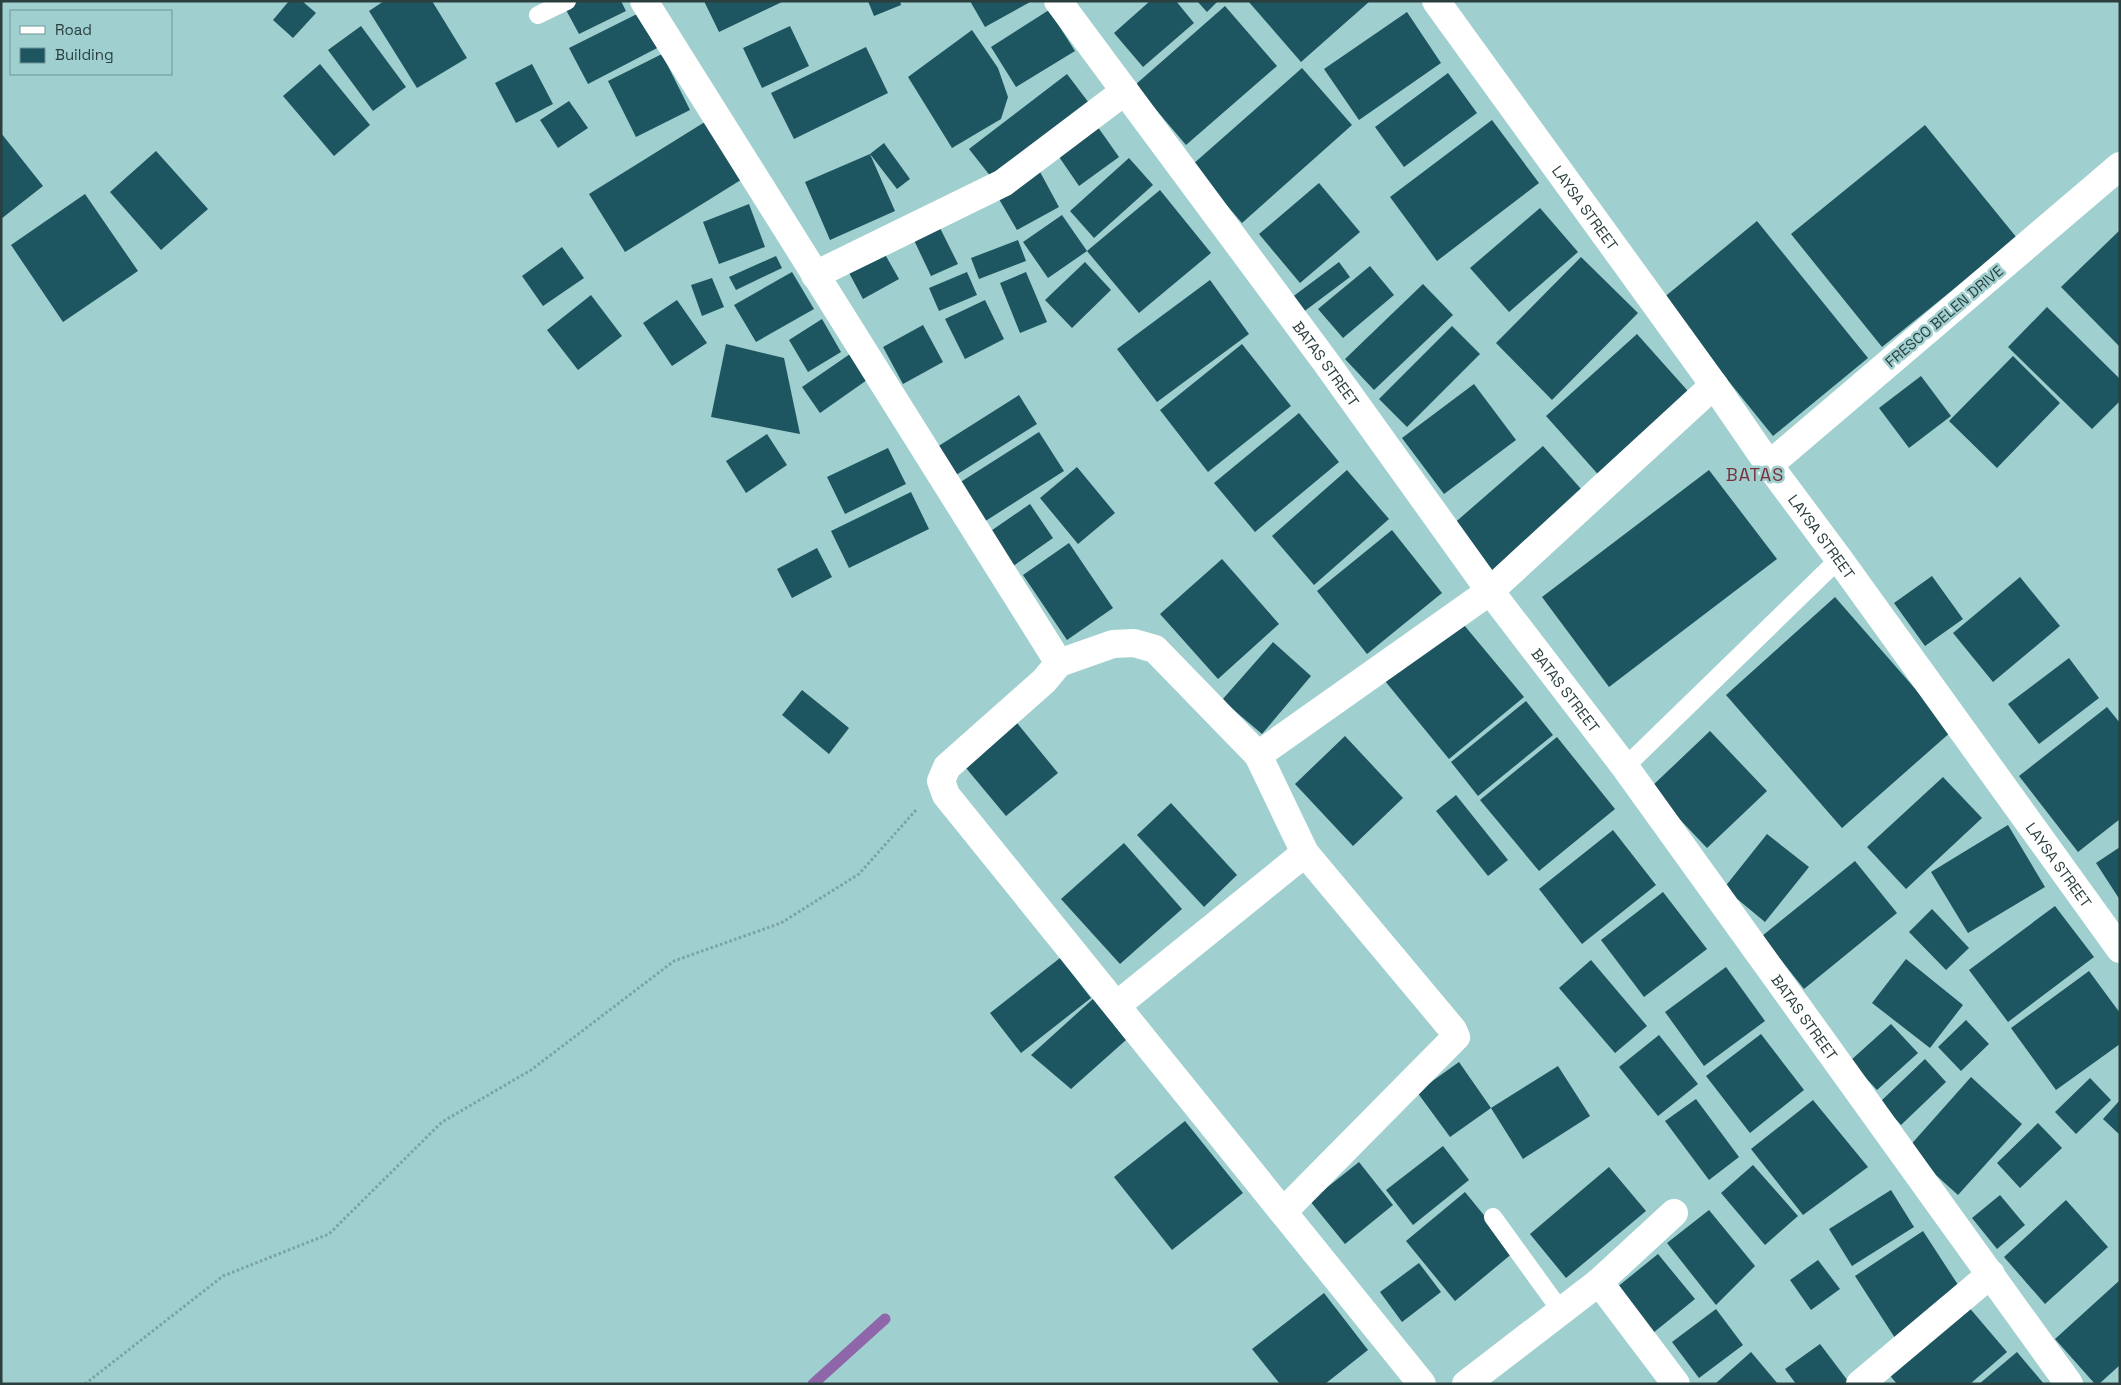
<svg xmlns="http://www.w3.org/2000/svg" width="2121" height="1385" font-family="'Space Grotesk',sans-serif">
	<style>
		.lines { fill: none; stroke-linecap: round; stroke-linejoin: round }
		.stream { stroke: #8e66a9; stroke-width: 11 }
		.building { fill: #1d5561 }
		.path { stroke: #7ca3a3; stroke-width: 3; stroke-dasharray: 2.5 2.5; stroke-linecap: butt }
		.lane { stroke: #fff; stroke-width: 18 }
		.street { stroke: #fff; stroke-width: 28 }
		.secondary { stroke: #fff; stroke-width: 28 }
		.labels { text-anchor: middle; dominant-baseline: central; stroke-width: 5; stroke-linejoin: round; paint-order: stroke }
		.street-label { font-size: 15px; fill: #2b3f3f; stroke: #9fcfce }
		.quarter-label { font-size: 18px; letter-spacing: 1px; fill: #78313a; stroke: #9fcfce }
	</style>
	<rect width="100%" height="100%" fill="#9fcfce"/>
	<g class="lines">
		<path class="stream" d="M813 1384 885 1319"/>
	</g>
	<path class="building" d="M289 1H302L316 13 293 38 273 20Z
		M384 1H432L467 58 417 88 369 11Z
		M579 1H621L626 11 579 34 565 8Z
		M704 1H784L719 32Z
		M868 1H900L901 5 874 16Z
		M970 1H1032L985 27Z
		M1150 1H1176L1194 23 1143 67 1114 33Z
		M1197 1H1218L1207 12Z
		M1248 1H1370L1301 62Z
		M1225 6 1277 66 1186 145 1135 85Z
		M1049 10 1075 51 1016 87 991 47Z
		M643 11 661 46 588 84 569 48Z
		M1407 12 1441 63 1359 120 1324 69Z
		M361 26 406 87 373 111 328 50Z
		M790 26 809 66 762 88 743 48Z
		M972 30 998 68 1008 97 1001 119 952 148 908 77Z
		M866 47 888 93 794 139 771 93Z
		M662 54 690 110 636 137 608 81Z
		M320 64 370 125 334 156 283 96Z
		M532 64 553 104 516 123 495 83Z
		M1302 68 1352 125 1242 223 1192 165Z
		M1448 73 1477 113 1404 167 1375 127Z
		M1067 74 1092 107 995 182 969 149Z
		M569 101 588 128 558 148 540 120Z
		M708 120 744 178 625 252 589 194Z
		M1492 120 1539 183 1437 261 1390 197Z
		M1095 123 1119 157 1079 186 1055 151Z
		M1925 125 2017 238 1882 347 1791 234Z
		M1 133 43 186 1 219Z
		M884 143 910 179 897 189 870 154Z
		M156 151 208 209 161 250 110 192Z
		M870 154 895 211 830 240 805 182Z
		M1129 158 1153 185 1094 238 1070 211Z
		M1039 170 1059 207 1017 230 996 194Z
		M1319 183 1360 232 1300 283 1259 234Z
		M1160 190 1211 253 1139 313 1087 251Z
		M85 194 138 271 63 322 11 245Z
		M749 204 765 247 719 264 703 222Z
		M1540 208 1578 252 1509 312 1470 268Z
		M1062 215 1087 251 1048 278 1023 242Z
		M1757 221 1868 358 1773 436 1662 299Z
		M938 224 958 264 931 276 912 236Z
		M2120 230V347L2061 287Z
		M1018 240 1026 261 979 279 971 258Z
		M562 247 584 278 543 306 522 276Z
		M882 249 899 279 863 299 847 269Z
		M776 256 782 268 736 290 729 277Z
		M1581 257 1638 313 1552 400 1496 343Z
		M1085 262 1111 290 1072 328 1045 300Z
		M1339 262 1350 277 1302 313 1291 298Z
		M1370 266 1394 295 1343 338 1318 309Z
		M792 272 814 309 756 342 734 305Z
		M967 272 977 295 939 311 929 288Z
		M1026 272 1047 322 1020 333 1000 283Z
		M712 278 724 307 702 316 691 285Z
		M1210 280 1249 334 1157 402 1117 349Z
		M1423 284 1453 315 1374 390 1345 359Z
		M591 295 622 336 578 370 547 330Z
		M677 300 707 343 672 366 643 323Z
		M985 300 1004 339 965 359 945 319Z
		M2047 307 2120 379V401L2092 429 2008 347Z
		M822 319 841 352 808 372 789 340Z
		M923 325 943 362 903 384 883 347Z
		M1452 326 1480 354 1407 427 1379 399Z
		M1637 334 1695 399 1604 481 1546 416Z
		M726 344 784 358 800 434 711 417Z
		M1242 344 1291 406 1208 472 1160 410Z
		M850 354 867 380 820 413 802 387Z
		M2013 356 2060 403 1997 468 1949 421Z
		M1921 376 1951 416 1909 448 1879 408Z
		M1474 384 1516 440 1444 494 1402 438Z
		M1019 395 1037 424 956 475 937 447Z
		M1299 413 1339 462 1255 532 1214 483Z
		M1039 432 1064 471 984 522 959 483Z
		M767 434 787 465 746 493 726 461Z
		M1543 446 1589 498 1498 578 1451 526Z
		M888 448 906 484 845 514 827 477Z
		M1077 467 1115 513 1078 544 1040 498Z
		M1347 470 1389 519 1314 585 1272 536Z
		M1709 470 1777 559 1609 687 1542 597Z
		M911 492 929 529 849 568 831 531Z
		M1030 504 1053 538 1009 569 985 535Z
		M1392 530 1442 593 1367 654 1317 591Z
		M1069 543 1113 608 1067 640 1023 575Z
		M817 548 832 577 792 598 777 569Z
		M1222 559 1279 624 1218 679 1160 614Z
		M1932 576 1963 619 1925 646 1894 603Z
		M2020 577 2060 626 1993 682 1953 633Z
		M1835 597 1952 731 1842 828 1726 695Z
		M1459 619 1524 697 1449 759 1385 681Z
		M1273 642 1311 676 1262 734 1222 700Z
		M2069 658 2099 698 2039 744 2008 704Z
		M802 690 849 728 829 754 782 715Z
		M1526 701 1553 735 1478 796 1451 762Z
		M2107 707 2120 723V819L2078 852 2019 776Z
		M1013 718 1058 773 1006 816 961 762Z
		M1710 731 1767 791 1707 848 1650 788Z
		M1345 736 1403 798 1353 846 1295 784Z
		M1557 737 1615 809 1539 871 1480 800Z
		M1943 777 1982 818 1906 889 1867 847Z
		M1456 795 1508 860 1488 876 1436 811Z
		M1171 803 1237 875 1204 907 1137 835Z
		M2008 825 2045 887 1968 933 1931 872Z
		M1613 830 1656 885 1582 944 1539 889Z
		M1767 834 1809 867 1765 922 1724 888Z
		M1124 843 1182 909 1120 964 1061 899Z
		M2120 847V900L2096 863Z
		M1855 861 1897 913 1804 989 1762 936Z
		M1663 892 1707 949 1644 997 1601 940Z
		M2055 906 2094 957 2008 1022 1969 970Z
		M1932 909 1969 948 1946 970 1909 932Z
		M1060 958 1091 998 1021 1053 990 1013Z
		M1906 959 1963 1005 1930 1048 1872 1003Z
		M1591 960 1647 1026 1615 1053 1559 988Z
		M1726 967 1765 1021 1704 1066 1665 1012Z
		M2089 971 2120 1013V1044L2056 1090 2011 1028Z
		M1094 998 1126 1040 1071 1089 1031 1055Z
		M1966 1020 1989 1044 1961 1071 1938 1047Z
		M1891 1024 1918 1053 1877 1090 1850 1061Z
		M1761 1034 1804 1090 1750 1133 1706 1076Z
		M1659 1035 1698 1084 1658 1116 1619 1067Z
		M1925 1059 1946 1082 1901 1125 1880 1102Z
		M1459 1062 1491 1108 1450 1137 1417 1092Z
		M1558 1066 1590 1116 1523 1159 1491 1108Z
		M1971 1077 2022 1124 1958 1195 1907 1149Z
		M2090 1078 2111 1100 2076 1134 2055 1112Z
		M1696 1099 1739 1157 1709 1180 1665 1121Z
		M1813 1100 1868 1167 1803 1215 1751 1149Z
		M2120 1100V1135L2103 1119Z
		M1185 1121 1243 1193 1172 1250 1114 1177Z
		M2038 1123 2062 1148 2020 1188 1997 1163Z
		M1443 1146 1469 1180 1413 1225 1386 1190Z
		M1359 1162 1393 1205 1345 1244 1310 1201Z
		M1753 1165 1798 1216 1765 1245 1721 1193Z
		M1609 1167 1646 1211 1566 1278 1530 1234Z
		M1891 1190 1914 1227 1852 1266 1829 1229Z
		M1465 1192 1514 1252 1455 1301 1406 1241Z
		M2000 1195 2025 1225 1997 1249 1972 1218Z
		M2066 1200 2108 1247 2045 1304 2004 1257Z
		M1709 1210 1755 1266 1716 1305 1667 1243Z
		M1923 1231 1964 1294 1895 1338 1855 1276Z
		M1658 1254 1695 1299 1653 1333 1616 1288Z
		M1818 1260 1840 1289 1811 1310 1790 1280Z
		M1419 1263 1441 1292 1402 1322 1380 1292Z
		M2120 1280V1365L2099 1384H2095L2055 1339Z
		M1324 1293 1368 1350 1325 1384H1280L1252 1349Z
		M1967 1305 2007 1352 1970 1384H1897L1887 1372Z
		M1716 1309 1743 1345 1699 1378 1672 1342Z
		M1820 1344 1848 1381 1844 1384H1796L1785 1369Z
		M1751 1352 1778 1384H1715Z
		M2017 1352 2044 1384H1979Z"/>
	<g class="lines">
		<path class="path" d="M85 1384 223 1276 329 1234 442 1122 531 1070 674 961 781 923 859 874 916 810"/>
		<path class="lane" d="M538 15 567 1
			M1625 767 1839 559
			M1493 1217 1561 1311"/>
		<g class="street">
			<path d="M644 1 1059 663 1044 681 947 767 941 781 946 795 1422 1384"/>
			<path id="s1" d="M1058 1 1325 361 1490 591 1625 767 2069 1384"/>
			<path id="s2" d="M1436 1 1714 385 1769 465"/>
			<path d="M815 275 1003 183 1125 91"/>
			<path d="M1059 663 1113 644 1134 643 1155 649 1258 755 1305 853 1453 1030 1456 1037 1283 1212"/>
			<path d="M1258 755 1490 591 1714 385"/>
			<path d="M1117 1005 1305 853"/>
			<path d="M1599 1282 1676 1384"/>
			<path d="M1466 1384 1599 1282 1674 1213"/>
			<path d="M1860 1384 1991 1274"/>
		</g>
		<path class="secondary" id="s3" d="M2120 166 1769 465 1839 559 2120 949"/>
	</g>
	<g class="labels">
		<g class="street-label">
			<text stroke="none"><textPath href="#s2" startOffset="255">LAYSA STREET</textPath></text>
			<text transform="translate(1944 316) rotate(-40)">FRESCO BELEN DRIVE</text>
			<text stroke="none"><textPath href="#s1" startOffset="451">BATAS STREET</textPath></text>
			<text stroke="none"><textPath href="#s3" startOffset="550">LAYSA STREET</textPath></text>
			<text stroke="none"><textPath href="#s1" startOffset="856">BATAS STREET</textPath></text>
			<text stroke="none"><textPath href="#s3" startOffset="955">LAYSA STREET</textPath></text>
			<text stroke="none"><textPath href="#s1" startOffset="1261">BATAS STREET</textPath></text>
		</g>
		<g class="quarter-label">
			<text x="1755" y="474">BATAS</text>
		</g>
	</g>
	<rect width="2121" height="1385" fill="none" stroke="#2b3f3f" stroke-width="5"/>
	<rect x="10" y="10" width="162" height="65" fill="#9fcfce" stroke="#719595"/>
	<rect x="20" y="26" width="25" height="8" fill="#ffffff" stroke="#719595"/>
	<text x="55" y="35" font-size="15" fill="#2b3f3f">Road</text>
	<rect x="20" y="48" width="25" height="15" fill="#1d5561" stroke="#719595"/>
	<text x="55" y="60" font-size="15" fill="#2b3f3f">Building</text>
</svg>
